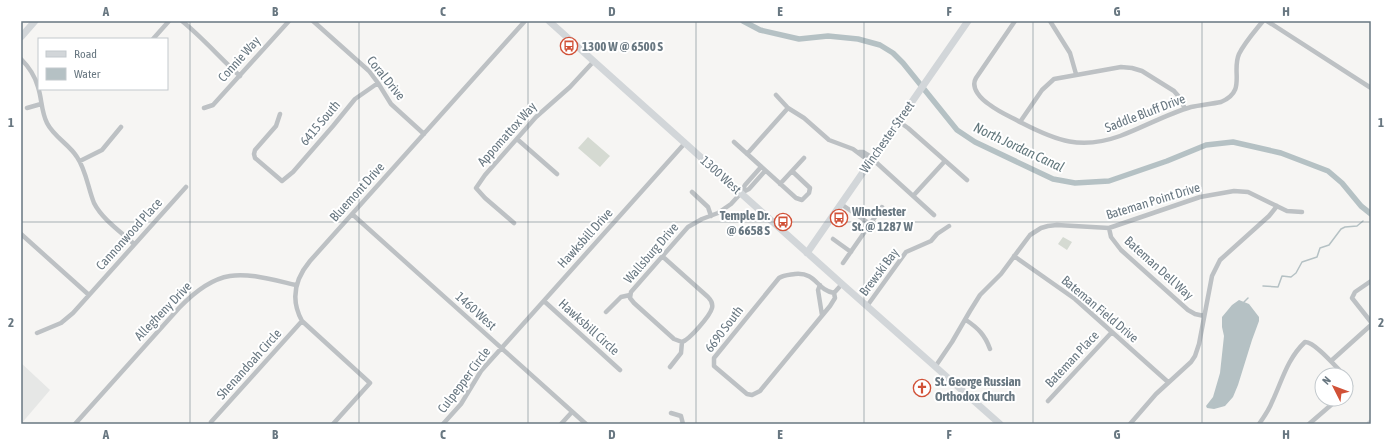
<svg xmlns="http://www.w3.org/2000/svg" width="1392" height="445" font-family="'Asap Condensed',sans-serif">
	<style>
		.built { fill: #e6e7e6 }
		.green { fill: #d5dad2 }
		.water { fill: #b5c1c4 }
		.lines { fill: none; stroke-linecap: round; stroke-linejoin: round }
		.stream { stroke: #b5c1c4; stroke-width: 1.5 }
		.canal { stroke: #b5c1c4; stroke-width: 5.5 }
		.street { stroke: #bdc1c4; stroke-width: 4.5 }
		.secondary { stroke: #d2d6d9; stroke-width: 7 }
		.primary { stroke: #d2d6d9; stroke-width: 7 }
		.grid { fill: none; stroke: #687781; stroke-width: 1; stroke-opacity: 0.55 }
		.labels { text-anchor: middle; dominant-baseline: central; stroke-width: 4; stroke-linejoin: round; paint-order: stroke }
		.poi-label { font-size: 13px; font-weight: bold; fill: #687781; stroke: #fff; text-anchor: start }
		.street-label { font-size: 13px; fill: #687781; stroke: #fff }
		.water-label { font-size: 14px; font-style: italic; fill: #63787d; stroke: #fff }
		.neatline { fill: none; stroke: #687781; stroke-width: 1.5 }
		.grid-label { font-size: 13px; text-anchor: middle; font-weight: bold; fill: #687781 }
	</style>
	<rect width="100%" height="100%" fill="#f6f5f3"/>
	<path class="built" d="M21 363 50 390 21 424Z"/>
	<path class="green" d="M588 137 610 156 600 167 578 148Z
		M1063 237 1072 242 1067 250 1058 244Z"/>
	<path class="water" d="M1239 300 1249 304 1259 317V321L1252 340 1238 385 1233 397 1225 406 1214 409 1207 408 1206 406 1213 397 1220 373 1224 336 1222 327V317L1232 305Z"/>
	<g class="lines">
		<path class="stream" d="M1263 286 1278 287 1282 276 1291 277 1296 273 1302 262 1317 257 1320 248 1329 245 1341 229 1345 227 1357 226 1363 221
			M1244 302 1248 298"/>
		<path class="canal" d="M743 21 760 30 799 39 828 36 858 39 880 45 893 53 903 63 957 130 975 142 1053 179 1075 183 1109 181 1167 161 1206 145 1233 142 1281 153 1328 171 1342 183 1361 206 1371 214"/>
		<path class="street" d="M182 21C203 38 220 58 240 76
			M313 21 369 71 378 83 391 104 424 134
			M1015 21 976 78C970 88 981 99 990 105 999 112 1011 117 1022 123 1057 141 1081 150 1120 136 1144 127 1167 114 1191 107 1201 105 1211 104 1221 102 1247 91 1231 72 1239 54 1245 42 1255 31 1263 21
			M1050 21 1070 53 1076 74
			M1267 21 1371 88
			M153 39 169 21
			M21 59C29 67 35 76 38 87 42 99 41 111 47 123 54 137 69 144 77 157 86 170 88 188 94 203 102 219 121 232 134 244
			M776 95 788 108 804 118 829 140 853 149 865 158 871 159
			M27 108 41 104
			M204 108 213 105 289 21
			M280 114 276 126 255 150 254 154 255 158 282 181 293 172 333 126 355 99 378 83
			M898 121 908 128 967 180
			M1020 122 1042 90 1054 79 1121 67 1132 68 1142 71 1174 91 1180 98 1185 109
			M517 139 557 174
			M734 142 796 198 802 200 809 193 810 188 792 171
			M859 152H863L868 155 934 215
			M747 154 788 108
			M80 161 102 150 121 127
			M780 184 804 158
			M692 192 708 207 711 216
			M741 193 749 189 765 171
			M913 196 945 161
			M841 204 870 224
			M352 214 586 424
			M514 223 485 198 476 188 485 175 536 117 570 87 594 61
			M1109 228 1111 237 1121 250 1188 310 1195 314 1204 316
			M21 234 89 295
			M833 239 851 252
			M662 256 708 297C711 300 713 304 712 308 710 316 689 340 682 342
			M1014 256 1075 299 1168 382
			M843 263 882 207
			M1371 281 1355 292 1352 298 1371 322
			M820 285 818 290 822 315
			M834 293 835 298 830 306 760 391 752 395 747 394 714 366V358L779 278C784 275 789 275 795 274 817 272 816 290 834 293L842 284
			M544 301 620 370
			M867 306 906 252 931 241 937 234 949 226
			M606 312 621 297 630 295
			M966 320C978 328 985 335 990 349
			M37 333 61 323 73 313 186 187
			M682 342 674 339 634 303 630 298 631 292 688 227 702 219 718 213 731 204 741 193 745 185 761 167
			M1331 361 1371 325
			M670 367 681 353 682 342
			M935 367 952 342 970 311 980 295 1001 274 1030 235 1041 228 1048 226 1057 225 1109 228 1200 197 1234 191 1248 192 1287 211 1302 212
			M1346 377 1350 382 1351 386 1346 392
			M1048 401 1112 332
			M671 413 681 416 683 424
			M211 422 302 321
			M75 424 179 308C221 264 243 273 296 285
			M333 424 370 383 302 321C290 299 295 279 310 261L525 21
			M443 424 461 404 481 371 489 362 685 143
			M561 424 572 412
			M1130 424 1156 394 1191 362 1195 356 1199 344 1212 276 1220 260 1269 216 1277 206
			M1259 424C1264 417 1269 410 1272 402 1282 381 1287 359 1305 342 1314 341 1337 368 1344 375
			M1309 424 1338 399"/>
		<path class="secondary" d="M549 21 842 284 1000 424
			M21 37 35 21
			M807 253 968 21"/>
		<path class="primary" d="M1370 424 1371 423"/>
	</g>
	<path class="grid" d="M190 21V424M359 21V424M528 21V424M696 21V424M864 21V424M1033 21V424M1202 21V424M21 222H1371"/>
	<defs>
		<symbol id="bus-ring" viewBox="-11 -11 22 22"><circle r="9.5" fill="#fff" stroke="#d15137" stroke-width="1.5"/><path d="M-5-6H5V4H4V6H2V4H-2V6H-4V4H-5ZM-3.5-4V0h7V-4ZM-3.5 1.2v1.5H-2V1.2ZM2 1.2v1.5H3.5V1.2Z" fill="#d15137"/></symbol>
		<symbol id="church-ring" viewBox="-11 -11 22 22"><circle r="9.5" fill="#fff" stroke="#d15137" stroke-width="1.5"/><path d="M-1.2-6h2.4v3.5h3.3v2.4h-3.3V6h-2.4V-.1h-3.3v-2.4h3.3Z" fill="#d15137"/></symbol>
	</defs>
	<g fill-rule="evenodd">
		<use href="#bus-ring" x="559" y="36" width="20" height="20"/>
		<use href="#bus-ring" x="829" y="208" width="20" height="20"/>
		<use href="#bus-ring" x="773" y="212" width="20" height="20"/>
		<use href="#church-ring" x="912" y="378" width="20" height="20"/>
	</g>
	<g class="labels">
		<g class="poi-label">
			<text x="582" y="46">1300 W @ 6500 S</text>
			<text x="852" y="211">Winchester<tspan x="852" dy="15">St. @ 1287 W</tspan></text>
			<text x="770" y="215" text-anchor="end">Temple Dr.<tspan x="770" dy="15">@ 6658 S</tspan></text>
			<text x="935" y="381">St. George Russian<tspan x="935" dy="15">Orthodox Church</tspan></text>
		</g>
		<g class="street-label">
			<text transform="translate(239 59) rotate(-48)">Connie Way</text>
			<text transform="translate(386 78) rotate(51)">Coral Drive</text>
			<text transform="translate(1145 113) rotate(-21)">Saddle Bluff Drive</text>
			<text transform="translate(320 123) rotate(-50)">6415 South</text>
			<text transform="translate(507 134) rotate(-48)">Appomattox Way</text>
			<text transform="translate(887 137) rotate(-55)">Winchester Street</text>
			<text transform="translate(721 175) rotate(42)">1300 West</text>
			<text transform="translate(357 192) rotate(-48)">Bluemont Drive</text>
			<text transform="translate(1153 201) rotate(-17)">Bateman Point Drive</text>
			<text transform="translate(129 234) rotate(-48)">Cannonwood Place</text>
			<text transform="translate(585 238) rotate(-48)">Hawksbill Drive</text>
			<text transform="translate(651 253) rotate(-49)">Wallsburg Drive</text>
			<text transform="translate(1159 268) rotate(42)">Bateman Dell Way</text>
			<text transform="translate(879 272) rotate(-53)">Brewski Bay</text>
			<text transform="translate(1100 309) rotate(40)">Bateman Field Drive</text>
			<text transform="translate(163 311) rotate(-46)">Allegheny Drive</text>
			<text transform="translate(476 311) rotate(42)">1460 West</text>
			<text transform="translate(589 327) rotate(42)">Hawksbill Circle</text>
			<text transform="translate(724 329) rotate(-53)">6690 South</text>
			<text transform="translate(1072 359) rotate(-47)">Bateman Place</text>
			<text transform="translate(249 364) rotate(-48)">Shenandoah Circle</text>
			<text transform="translate(464 380) rotate(-53)">Culpepper Circle</text>
		</g>
		<g class="water-label">
			<text transform="translate(1019 147) rotate(25)">North Jordan Canal</text>
		</g>
	</g>
	<rect width="1392" height="445" fill="none" stroke="#ffffff" stroke-width="44"/>
	<rect x="38" y="38" width="130" height="52" fill="#ffffff" stroke="#c3c9cd"/>
	<rect x="46" y="51" width="20" height="6" fill="#d2d6d9" stroke="#c3c9cd"/>
	<text x="74" y="58" font-size="12" fill="#687781">Road</text>
	<rect x="46" y="68" width="20" height="12" fill="#b5c1c4" stroke="#c3c9cd"/>
	<text x="74" y="78" font-size="12" fill="#687781">Water</text>
	<g transform="translate(1334 387) rotate(312)"><circle r="19" fill="#ffffff" stroke="#c3c9cd"/>
	<path d="M0-3L7 15L0 10L-7 15Z" fill="#d15137"/>
	<text y="-6" font-size="11" font-weight="bold" text-anchor="middle" fill="#687781">N</text>
	</g>
	<rect x="22" y="22" width="1348" height="401" class="neatline"/>
	<g class="grid-label">
		<text x="106" y="16">A</text>
		<text x="275" y="16">B</text>
		<text x="443" y="16">C</text>
		<text x="612" y="16">D</text>
		<text x="780" y="16">E</text>
		<text x="949" y="16">F</text>
		<text x="1117" y="16">G</text>
		<text x="1286" y="16">H</text>
		<text x="11" y="127">1</text>
		<text x="1381" y="127">1</text>
		<text x="11" y="327">2</text>
		<text x="1381" y="327">2</text>
		<text x="106" y="439">A</text>
		<text x="275" y="439">B</text>
		<text x="443" y="439">C</text>
		<text x="612" y="439">D</text>
		<text x="780" y="439">E</text>
		<text x="949" y="439">F</text>
		<text x="1117" y="439">G</text>
		<text x="1286" y="439">H</text>
	</g>
</svg>
